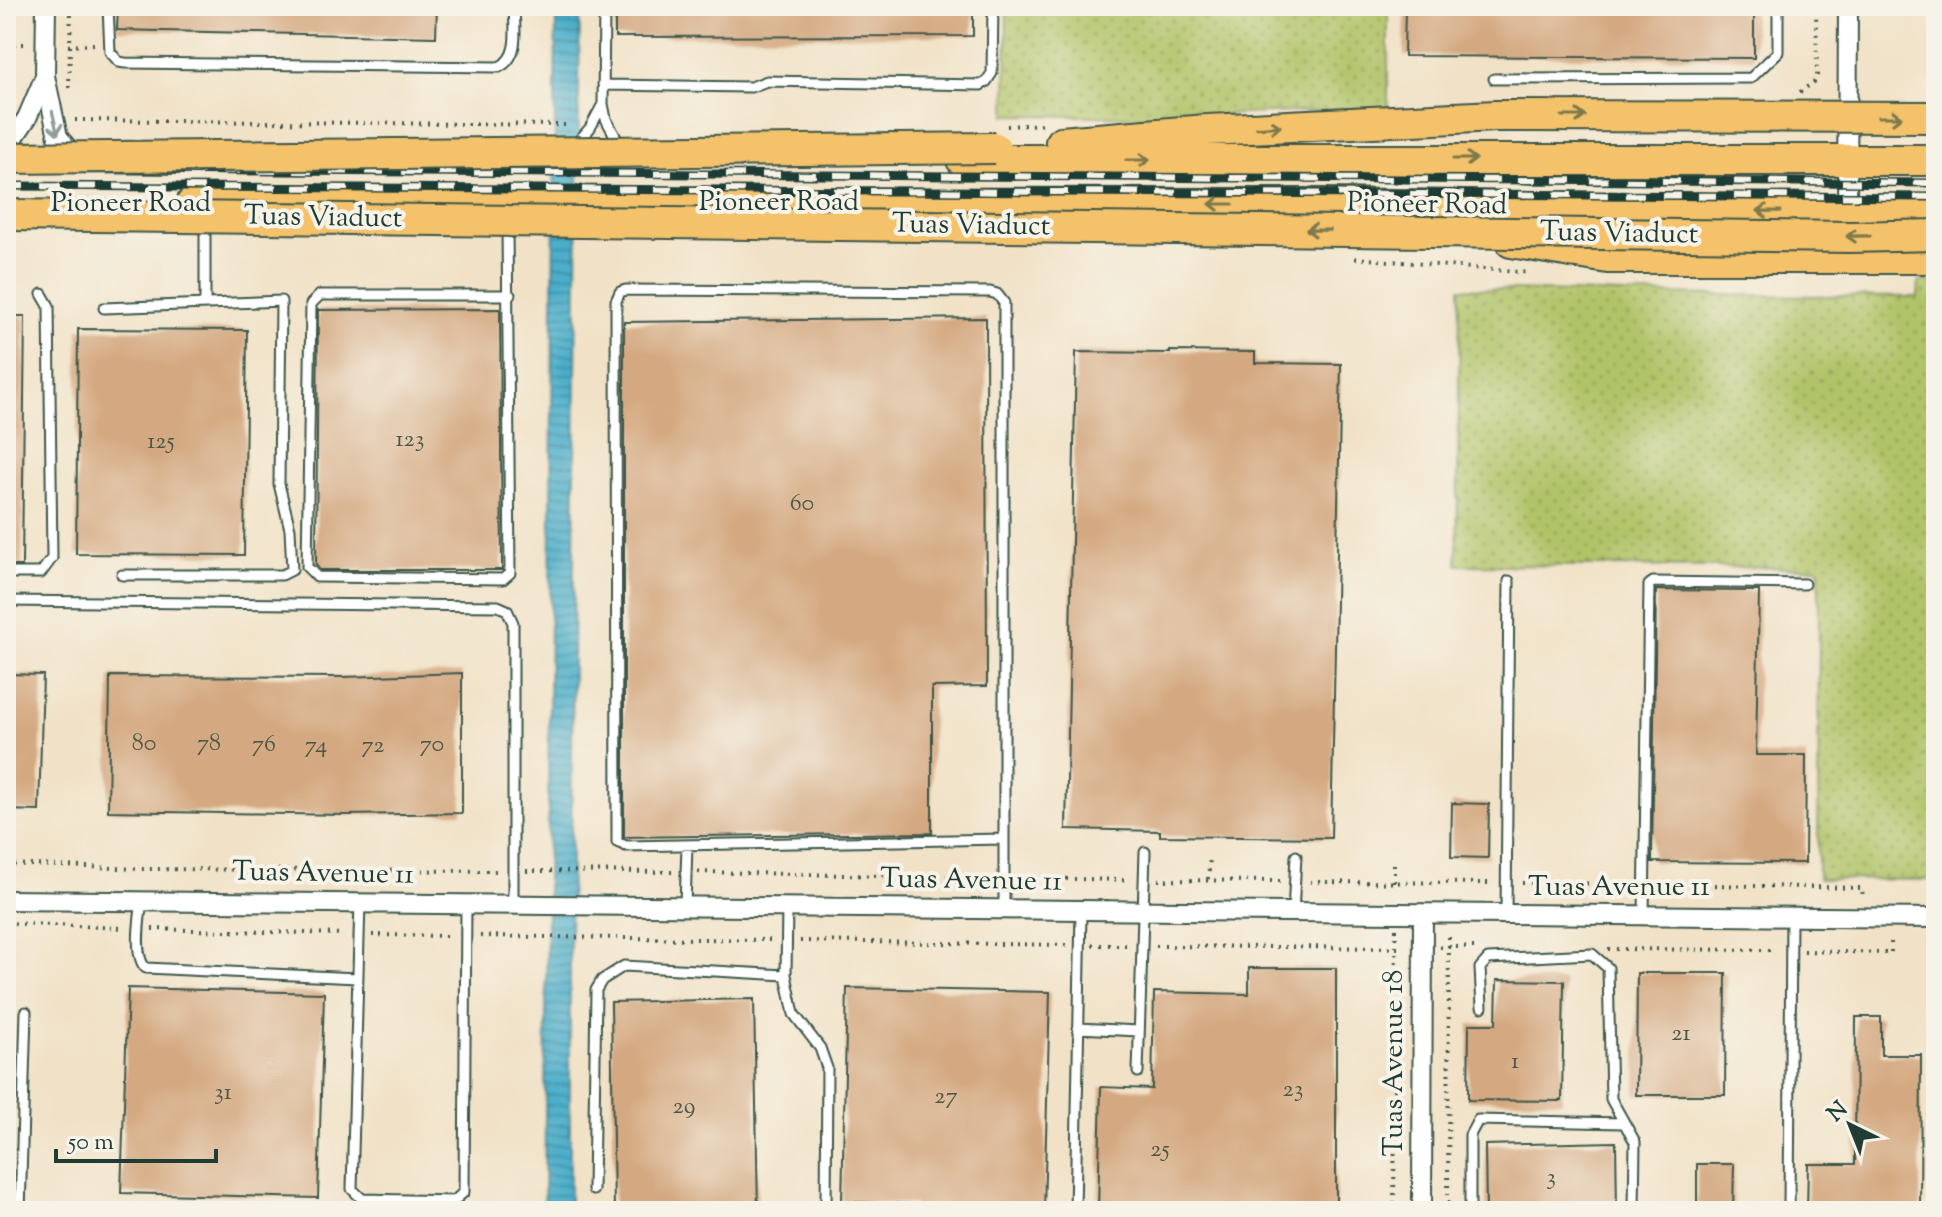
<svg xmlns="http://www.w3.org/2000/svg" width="1942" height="1217" font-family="'Sorts Mill Goudy',serif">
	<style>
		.grass { fill: url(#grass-dots); stroke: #68804e; stroke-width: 2 }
		.water { fill: url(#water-rules); stroke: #35767f; stroke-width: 2 }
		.building { fill: #d4a981 }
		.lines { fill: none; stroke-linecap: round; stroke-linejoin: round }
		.service-casing { stroke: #3e564a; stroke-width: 13 }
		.minor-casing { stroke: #3e564a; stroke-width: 22 }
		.primary-casing { stroke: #3e564a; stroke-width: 34 }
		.path { stroke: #3e564a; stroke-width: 4; stroke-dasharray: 2 6; stroke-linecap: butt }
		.service { stroke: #fff; stroke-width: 9 }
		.minor { stroke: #fff; stroke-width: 18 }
		.primary { stroke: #f3c26a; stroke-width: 30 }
		.rail-casing { stroke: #1f3d34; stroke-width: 9 }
		.rail { stroke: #f7f3e8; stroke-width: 6; stroke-dasharray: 18; stroke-linecap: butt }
		.primary-bridge-casing { stroke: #3e564a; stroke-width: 34; stroke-linecap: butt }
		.primary-bridge { stroke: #f3c26a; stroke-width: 30 }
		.oneway { stroke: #7e794c }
		.oneway2 { stroke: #8f9e9a }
		.labels { text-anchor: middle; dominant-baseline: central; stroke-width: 8; stroke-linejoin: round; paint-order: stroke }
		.number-label { font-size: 24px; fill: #4c5847 }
		.street-label { font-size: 28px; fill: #1f3d34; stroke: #f7f3e8 }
	</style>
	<defs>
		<pattern id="grass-dots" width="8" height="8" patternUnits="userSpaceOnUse" patternTransform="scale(2)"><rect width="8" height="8" fill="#b1c367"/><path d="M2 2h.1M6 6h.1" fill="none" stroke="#8fa056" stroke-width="1.8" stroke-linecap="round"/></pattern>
		<pattern id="water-rules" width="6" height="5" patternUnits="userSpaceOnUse" patternTransform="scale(2)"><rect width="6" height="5" fill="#4baeca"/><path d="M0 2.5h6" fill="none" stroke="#3e8fa5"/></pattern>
	</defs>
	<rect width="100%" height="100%" fill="#f7f3e8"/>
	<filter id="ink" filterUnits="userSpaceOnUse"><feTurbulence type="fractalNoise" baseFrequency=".0125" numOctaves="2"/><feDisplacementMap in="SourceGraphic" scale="16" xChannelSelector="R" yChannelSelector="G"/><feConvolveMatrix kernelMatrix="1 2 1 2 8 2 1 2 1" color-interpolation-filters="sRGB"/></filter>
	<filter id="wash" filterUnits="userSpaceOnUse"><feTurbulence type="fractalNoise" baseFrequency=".006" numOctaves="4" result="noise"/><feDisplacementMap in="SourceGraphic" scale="32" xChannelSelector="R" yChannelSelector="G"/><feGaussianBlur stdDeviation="1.8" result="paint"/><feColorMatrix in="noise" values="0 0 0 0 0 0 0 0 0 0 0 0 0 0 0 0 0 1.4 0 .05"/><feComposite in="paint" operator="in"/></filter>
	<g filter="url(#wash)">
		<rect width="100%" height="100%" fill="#f1e2c7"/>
		<path class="grass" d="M1007 6H1388V108L1168 117 1006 115Z
			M1919 281H1936V880L1818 879 1819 568 1457 565 1460 288 1625 294 1918 297Z"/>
		<path class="water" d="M556 6H580L570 944V1211H544Z"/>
		<g id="blocks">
			<path class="building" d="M118 6H437L436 37 117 30Z
				M615 6H973V36L615 37Z
				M1405 6H1754V58L1404 56Z
				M500 309 502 570H320L316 565 318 310Z
				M6 316H25L22 566H6Z
				M986 318 987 686 932 687V833L624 837V322Z
				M78 329 247 330 244 555 76 554Z
				M1170 351 1255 352V363L1341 364 1331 838 1160 836V831L1066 829 1076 352 1170 353Z
				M1656 590 1759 591 1756 755H1806L1805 863 1652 862Z
				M462 673V813L345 815 108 811 110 676 343 677Z
				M6 674 43 675 39 811 6 810Z
				M1452 803 1489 804 1488 858 1451 857Z
				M1249 968H1336V1211H1098L1101 1087 1152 1089 1154 992 1249 994Z
				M1637 973H1726L1725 1095H1636Z
				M1497 980 1564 981 1562 1101 1468 1100 1469 1024H1496Z
				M128 988 324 993 318 1198 121 1193Z
				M847 988 1050 992 1044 1211H914V1204L842 1202Z
				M754 999 758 1211H614L611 1002Z
				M1856 1017H1881V1055H1921L1920 1211H1807L1808 1164H1855Z
				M1616 1142 1617 1211H1486L1485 1145Z
				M1697 1164H1734L1733 1211H1697Z"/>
		</g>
	</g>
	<g filter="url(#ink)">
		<use href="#blocks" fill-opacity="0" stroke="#3e564a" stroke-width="2"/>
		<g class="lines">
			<defs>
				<path id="service" d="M108 6 110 52 119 62 125 63 499 67C521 57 514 26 514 6
					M604 6 603 104 606 119 620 145
					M1494 79 1751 78 1778 52V6
					M603 85 751 87 767 81 981 85 986 82 992 73 993 6
					M576 144 590 128 603 104
					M507 225 510 573 503 579 317 577 307 567 311 304 320 295H510
					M205 304V223
					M104 308 281 301 279 484 290 529 292 570 282 575H122
					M6 573H41L52 558 49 306 42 294
					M6 601 498 606 507 610 513 623V904
					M142 900C140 917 133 957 146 968L357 978
					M360 902 352 1189 362 1199 454 1201 464 1192 466 903
					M685 906 687 845
					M787 907 786 975 794 1014 820 1048 827 1068 826 1209
					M1004 910V303L997 294 990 292 626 290 620 292 616 301 617 842 626 846 1004 839
					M1293 913 1296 856
					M1506 915 1509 581
					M1644 916 1649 585 1653 582 1804 584
					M1482 1007 1480 968 1488 959 1592 954 1608 968 1611 1099 1635 1142 1634 1211
					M1078 1028 1139 1031
					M1138 1072 1145 852
					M593 1190 596 990 602 980 624 966 786 975
					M20 1211 26 1012
					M1075 1211 1081 911
					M1470 1211V1135L1478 1120 1624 1123
					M1789 1211 1791 917"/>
				<path id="minor" d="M46 6 45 76 58 137 78 160
					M6 149 27 118 45 76
					M1847 212 1848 6
					M6 900 1936 918
					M1422 1211 1423 914"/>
				<path id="primary" d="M1061 142 1207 130 1496 116
					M962 160H1936
					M192 203 1327 204 1936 213
					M1511 242 1608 258H1936"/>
			</defs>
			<use href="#service" class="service-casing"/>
			<use href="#minor" class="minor-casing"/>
			<use href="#primary" class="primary-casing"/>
			<path class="path" d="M6 44H27
				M68 46 95 44
				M6 85 13 6
				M69 88 71 6
				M1800 92 1814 82 1817 75 1816 6
				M75 120 566 125
				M1007 126 1046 124
				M1355 258 1530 273
				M6 864 142 869 497 871
				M526 871 673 872
				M698 872 989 878
				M1018 878 1129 880
				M1208 879 1210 858
				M1158 880 1281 881
				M1310 882 1493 883
				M1394 882V862
				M1522 883 1629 884
				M1658 884 1862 888 1863 899
				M6 923 124 928
				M152 929 343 934
				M372 935 451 936
				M480 936 771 940
				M800 941 1067 945
				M1092 945H1127
				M1156 946 1403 948
				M1440 947H1479
				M1608 949 1775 950
				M1804 951 1891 953V937
				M1394 1211 1396 929
				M1448 1211 1449 933"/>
			<use href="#service" class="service"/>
			<use href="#minor" class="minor"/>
			<use href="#primary" class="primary"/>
			<defs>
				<path id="rail" d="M6 169 1936 183
					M6 186 1936 197"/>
			</defs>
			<use href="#rail" class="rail-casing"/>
			<use href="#rail" class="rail"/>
			<defs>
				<path id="primary-bridge" d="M1496 116 1936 117
					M6 158 995 148
					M6 215 1850 237 1936 235"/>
			</defs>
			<use href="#primary-bridge" class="primary-bridge-casing"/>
			<use href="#primary-bridge" class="primary-bridge"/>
		</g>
		<defs><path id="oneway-shaft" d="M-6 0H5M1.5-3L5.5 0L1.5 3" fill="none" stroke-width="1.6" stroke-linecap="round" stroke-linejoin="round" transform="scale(2)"/></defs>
		<g class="oneway">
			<use href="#oneway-shaft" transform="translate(1574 116)"/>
			<use href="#oneway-shaft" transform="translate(1890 117)"/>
			<use href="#oneway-shaft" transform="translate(1269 127) rotate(-3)"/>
			<use href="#oneway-shaft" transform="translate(1465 159)"/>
			<use href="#oneway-shaft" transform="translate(1138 160)"/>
			<use href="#oneway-shaft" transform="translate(1221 204) rotate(-180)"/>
			<use href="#oneway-shaft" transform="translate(1769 211) rotate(-179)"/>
			<use href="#oneway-shaft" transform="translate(1318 230) rotate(-179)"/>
			<use href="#oneway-shaft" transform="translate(1858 236) rotate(179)"/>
		</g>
		<use class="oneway2" href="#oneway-shaft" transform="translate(55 123) rotate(77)"/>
	</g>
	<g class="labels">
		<g class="number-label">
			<text x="410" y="440">123</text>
			<text x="161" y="442">125</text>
			<text x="802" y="504">60</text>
			<text x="144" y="744">80</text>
			<text x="209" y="744">78</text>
			<text x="264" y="745">76</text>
			<text x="432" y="745">70</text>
			<text x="316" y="746">74</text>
			<text x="373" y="746">72</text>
			<text x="1681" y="1034">21</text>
			<text x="1515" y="1062">1</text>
			<text x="1293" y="1090">23</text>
			<text x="223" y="1093">31</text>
			<text x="946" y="1097">27</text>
			<text x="684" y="1107">29</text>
			<text x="1160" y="1150">25</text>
			<text x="1551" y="1178">3</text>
		</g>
		<g class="street-label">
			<text x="779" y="203">Pioneer Road</text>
			<text x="131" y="204">Pioneer Road</text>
			<text transform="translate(1427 205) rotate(1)">Pioneer Road</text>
			<text transform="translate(323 218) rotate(1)">Tuas Viaduct</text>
			<text transform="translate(971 226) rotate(1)">Tuas Viaduct</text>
			<text transform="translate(1619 234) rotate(1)">Tuas Viaduct</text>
			<text transform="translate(323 874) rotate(1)">Tuas Avenue 11</text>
			<text transform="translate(971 881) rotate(1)">Tuas Avenue 11</text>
			<text x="1619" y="888">Tuas Avenue 11</text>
			<text transform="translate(1395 1063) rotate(-90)">Tuas Avenue 18</text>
		</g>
	</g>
	<rect width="1942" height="1217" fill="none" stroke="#f7f3e8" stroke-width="32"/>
	<g transform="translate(1850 1125) rotate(317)" stroke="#f7f3e8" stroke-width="6" paint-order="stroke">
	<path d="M0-6L14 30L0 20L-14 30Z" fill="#1f3d34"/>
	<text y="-12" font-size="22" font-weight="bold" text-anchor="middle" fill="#1f3d34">N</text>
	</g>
	<path d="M56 1149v12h160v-12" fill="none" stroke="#1f3d34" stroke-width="4"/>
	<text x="68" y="1149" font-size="24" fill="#1f3d34" stroke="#f7f3e8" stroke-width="6" paint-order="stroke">50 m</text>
</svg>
